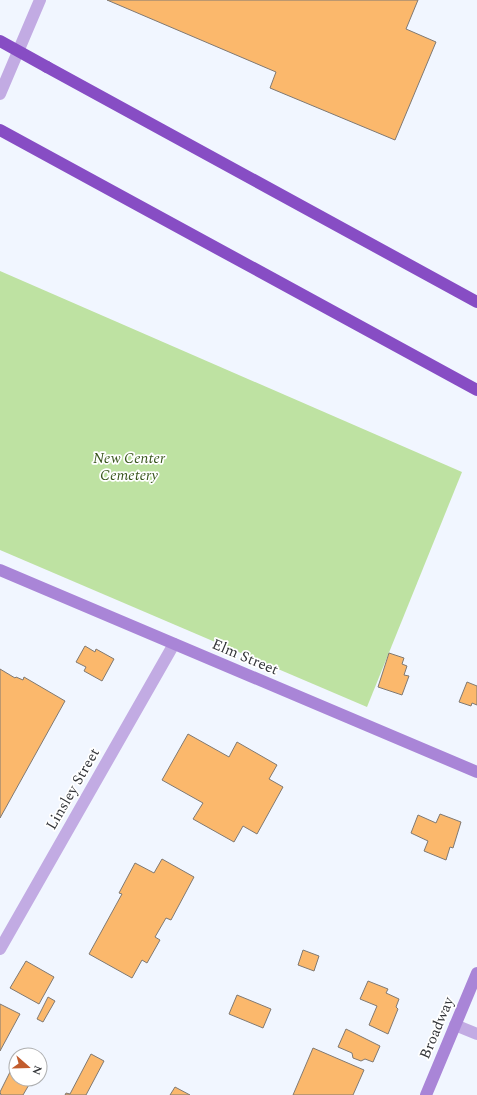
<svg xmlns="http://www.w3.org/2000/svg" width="477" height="1095" font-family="Spectral,serif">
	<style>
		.green { fill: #bee2a2 }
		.building { fill: #fbb86c; stroke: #807972 }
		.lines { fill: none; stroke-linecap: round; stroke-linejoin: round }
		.street { stroke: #c2abe3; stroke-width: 12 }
		.secondary { stroke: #a985d7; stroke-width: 12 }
		.highway { stroke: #874dc4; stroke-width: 12 }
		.highway-bridge { stroke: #874dc4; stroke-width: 12 }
		.labels { text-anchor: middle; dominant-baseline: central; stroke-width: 3.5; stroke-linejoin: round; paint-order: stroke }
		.park-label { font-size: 15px; font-style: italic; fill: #3a571e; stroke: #fff }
		.street-label { font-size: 15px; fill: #34363a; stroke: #fff }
	</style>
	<rect width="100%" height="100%" fill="#f1f6ff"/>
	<path class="green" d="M0 271 462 472 367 707 0 550Z"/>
	<path class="building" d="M107 0H418L406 29 436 42 395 140 270 88 276 72Z
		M85 646 95 652 96 649 114 659 102 681 84 671 86 667 76 662Z
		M389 653 404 658 402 664 407 666 404 675 409 676 402 695 378 687Z
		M0 669 15 678 16 677 23 680 24 677 65 701 0 818Z
		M467 682 477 686V705L472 703 471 706 459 702Z
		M188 734 229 757 237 742 277 765 269 779 283 787 257 834 243 826 234 842 193 819 203 803 162 780Z
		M440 814 461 822 453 848 450 847 446 860 424 851 428 841 411 833 418 815 436 823Z
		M162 859 194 877 171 920 166 918 155 937 160 940 147 963 142 960 132 978 89 954 122 894 119 893 135 863 154 873Z
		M303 950 319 956 314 971 298 965Z
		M26 961 54 977 39 1004 10 988Z
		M368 981 388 989 386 993 399 999 396 1007 398 1009 388 1034 369 1025 377 1006 360 999Z
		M237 995 271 1009 263 1028 229 1014Z
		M48 997 55 1001 43 1022 37 1019Z
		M0 1004 20 1014 0 1051Z
		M346 1029 380 1046 373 1062 365 1059 361 1061 353 1058 352 1053 338 1047Z
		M313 1048 364 1070 353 1095H293Z
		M91 1054 104 1061 86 1095H65L66 1093 70 1094Z
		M15 1062 16 1079H27L26 1081 30 1083 23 1095H1L0 1092Z
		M175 1087 190 1095H170Z"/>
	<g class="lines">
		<path class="street" d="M0 94 40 0
			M0 949 174 644
			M455 1025 477 1034"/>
		<path class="secondary" d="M0 570 477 772
			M426 1095 477 973"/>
		<path class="highway" d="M47 67 477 302
			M0 130 477 390"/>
		<path class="highway-bridge" d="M0 41 47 67"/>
	</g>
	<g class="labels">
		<g class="park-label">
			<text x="129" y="458">New Center<tspan x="129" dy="17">Cemetery</tspan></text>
		</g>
		<g class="street-label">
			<text transform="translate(245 657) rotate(23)">Elm Street</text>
			<text transform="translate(73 789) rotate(-60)">Linsley Street</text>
			<text transform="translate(437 1028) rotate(-67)">Broadway</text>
		</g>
	</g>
	<g transform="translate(28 1067) rotate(110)"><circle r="19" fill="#ffffff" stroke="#aeafb0"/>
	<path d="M0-3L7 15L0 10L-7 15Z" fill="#c25c2d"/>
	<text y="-6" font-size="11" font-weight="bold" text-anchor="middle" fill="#34363a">N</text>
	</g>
</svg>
